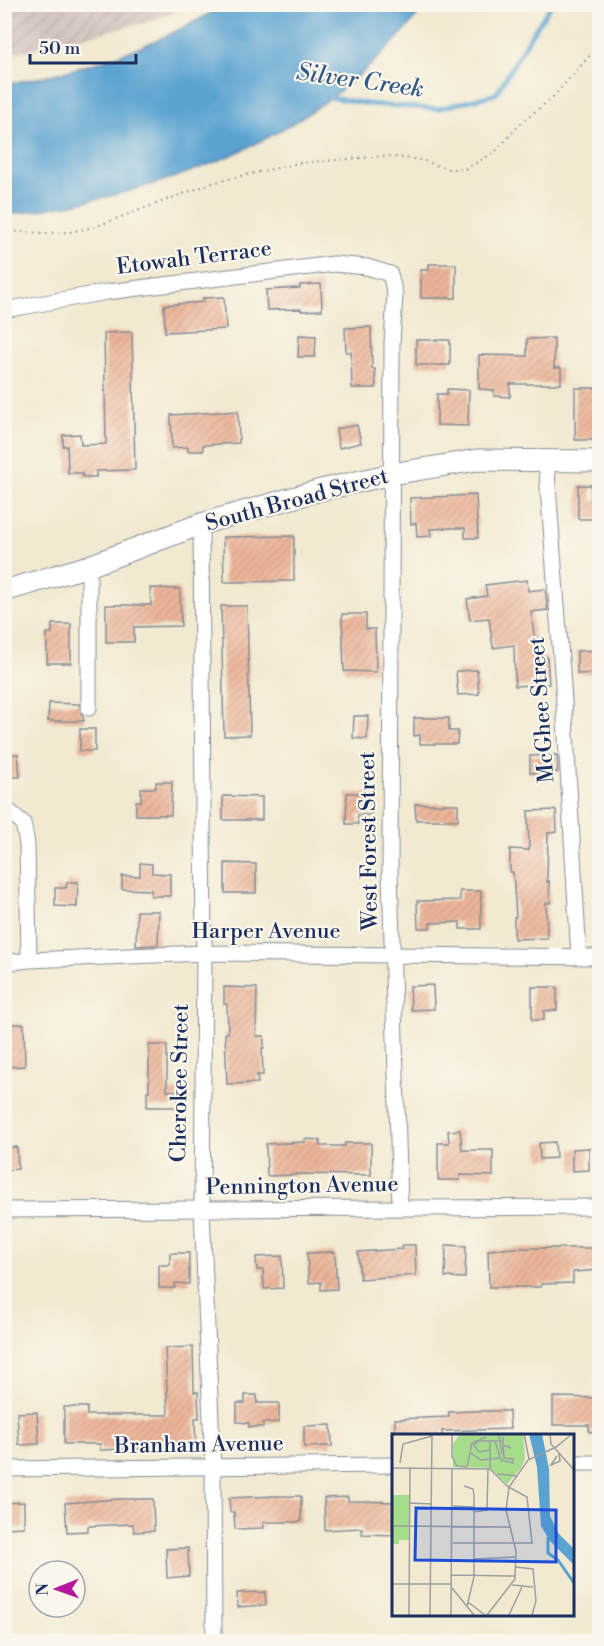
<svg xmlns="http://www.w3.org/2000/svg" width="604" height="1646" font-family="'Libre Bodoni',serif">
	<style>
		.industrial { fill: url(#industrial-furrows) }
		.water { fill: #5aa3d1; stroke: #3a6998; stroke-width: 1.5 }
		.lines { fill: none; stroke-linecap: round; stroke-linejoin: round }
		.stream { stroke: #5aa3d1; stroke-width: 4.5 }
		.building { fill: url(#building-hatch) }
		.minor-casing { stroke: #868c97; stroke-width: 17 }
		.secondary-casing { stroke: #868c97; stroke-width: 23 }
		.path { stroke: #868c97; stroke-width: 2; stroke-dasharray: 1.5 4.5; stroke-linecap: butt }
		.minor { stroke: #fff; stroke-width: 15 }
		.secondary { stroke: #fff; stroke-width: 21 }
		.labels { text-anchor: middle; dominant-baseline: central; stroke-width: 4.5; stroke-linejoin: round; paint-order: stroke }
		.street-label { font-size: 22px; fill: #1b2f5e; stroke: #fbf7ec }
		.water-label { font-size: 24px; font-style: italic; fill: #315886; stroke: #fbf7ec }
		.inset-river { fill: none; stroke: #5aa3d1; stroke-width: 3 }
		.inset-road { fill: none; stroke: #9b9fa2; stroke-width: 1.5 }
		.view { fill: #1d4ed8; fill-opacity: 0.15; stroke: #1d4ed8; stroke-width: 3 }
		.inset-edge { fill: none; stroke: #1b2f5e; stroke-width: 3 }
	</style>
	<defs>
		<pattern id="industrial-furrows" width="10" height="10" patternUnits="userSpaceOnUse" patternTransform="scale(1.5)"><rect width="10" height="10" fill="#cfc0ba"/><path d="M-1 1l2-2M0 10L10 0M9 11l2-2" fill="none" stroke="#b1a5a2"/></pattern>
		<pattern id="building-hatch" width="6" height="6" patternUnits="userSpaceOnUse" patternTransform="scale(1.5)"><rect width="6" height="6" fill="#ecb599"/><path d="M-1 1l2-2M0 6l6-6M5 7l2-2" fill="none" stroke="#ca9c86"/></pattern>
	</defs>
	<rect width="100%" height="100%" fill="#fbf7ec"/>
	<filter id="ink" filterUnits="userSpaceOnUse"><feTurbulence type="fractalNoise" baseFrequency=".0167" numOctaves="2"/><feDisplacementMap in="SourceGraphic" scale="12" xChannelSelector="R" yChannelSelector="G"/><feConvolveMatrix kernelMatrix="1 2 1 2 8 2 1 2 1" color-interpolation-filters="sRGB"/></filter>
	<filter id="wash" filterUnits="userSpaceOnUse"><feTurbulence type="fractalNoise" baseFrequency=".008" numOctaves="4" result="noise"/><feDisplacementMap in="SourceGraphic" scale="24" xChannelSelector="R" yChannelSelector="G"/><feGaussianBlur stdDeviation="1.35" result="paint"/><feColorMatrix in="noise" values="0 0 0 0 0 0 0 0 0 0 0 0 0 0 0 0 0 1.4 0 .05"/><feComposite in="paint" operator="in"/></filter>
	<g filter="url(#wash)">
		<rect width="100%" height="100%" fill="#f1e9d0"/>
		<path class="industrial" d="M4 5 5 4 192 5 152 21 5 55Z"/>
		<path class="water" d="M225 5H426C322 139 168 194 5 215V84C82 72 158 45 225 5Z"/>
		<g class="lines">
			<path class="stream" d="M328 97 368 104 437 109 496 94 531 35 552 4"/>
		</g>
		<g id="blocks">
			<path class="building" d="M429 264H456V298H421V270H429Z
				M321 284 322 310 301 311V309L267 310 266 290 300 288V285Z
				M224 297 226 329 165 332 164 305 204 302 203 298Z
				M371 327 372 369H375L376 388H352L351 352H346L345 328Z
				M132 332 135 470 96 471V477H83L82 473H68L67 446H63V435L80 434 81 445 106 444 104 333Z
				M299 335 316 336 315 357H298Z
				M554 338V368H561V384H510V397L494 396V390L479 389V355L527 356V339Z
				M416 340H450V365H416Z
				M575 388H600V440H575Z
				M447 389 469 390 468 426 437 425V394H447Z
				M238 411 239 443 203 445V451H188V447L172 448 171 415Z
				M357 425 361 443 339 448 336 429Z
				M578 485H591V501H600V519H578Z
				M476 495 478 538H465V528H452L430 529 431 536 417 537 416 523 411 524 410 498Z
				M294 536V581L224 582 223 537Z
				M527 580 528 591 545 589 548 610 531 612 537 657H547L549 684 515 686 514 645 493 648 489 618 470 620 467 599 487 596 485 585Z
				M150 588 180 589 181 626 134 627V642H106V605H151Z
				M221 606H247L250 735 224 736Z
				M342 614H366V629H375L376 672 344 671Z
				M52 624H71V663H47V633H52Z
				M600 650V673L577 674V651Z
				M477 670 479 694 458 695 456 671Z
				M49 703 79 704 84 721H48Z
				M354 716H368L367 739 353 738Z
				M414 718H449V731H458L457 744H420V735L414 736Z
				M80 729H95V751H80Z
				M18 754 20 777H4V755Z
				M557 755 558 772 530 773V756Z
				M156 782H172L171 815H136V801H141V788H156Z
				M347 793H371V815H358V824H346Z
				M223 796 262 797V820H223Z
				M415 804H458V820H416Z
				M556 810 557 832 548 833 547 882 549 881 550 903H546L547 938 514 939V917H516L513 872H510V849L529 850 528 811Z
				M140 863 152 864V873L170 874V896H151V890L122 889V876H140Z
				M225 863 256 864V893H225Z
				M67 882H78L77 907 55 906V888H66Z
				M460 891H481V929H460V922L430 923V928H418L417 901 460 900Z
				M137 911H159L158 945 136 946Z
				M433 985 434 1009 411 1010 410 986Z
				M224 987 257 988 256 1036H264V1048H262L263 1075H257L258 1083 227 1084 225 1033H228L227 1004H224Z
				M532 987H557V1010L544 1011V1020H532Z
				M4 1024H24L25 1066 6 1067Z
				M149 1045H167V1091H178V1107H147V1091H149Z
				M460 1130 462 1150H493V1176L460 1175V1180H438V1143H449L448 1131Z
				M305 1139 320 1140V1146H345V1143H371V1175L295 1174V1175L267 1176 266 1144 305 1142Z
				M555 1142 556 1158 540 1159 539 1143Z
				M17 1147 18 1169 4 1170V1148Z
				M589 1148V1170L572 1171V1149Z
				M402 1245H415L416 1275 360 1279 358 1252 402 1249Z
				M446 1245 466 1246 465 1278 445 1277Z
				M515 1248H600V1270L573 1272V1283L541 1284V1287H489L488 1250Z
				M335 1252 337 1289 321 1290V1282L309 1283 307 1253Z
				M170 1253H189V1284L175 1283V1288H159V1265H170Z
				M282 1256 283 1288 264 1289 263 1270H257L256 1257Z
				M193 1347 194 1392H198L199 1418H195L196 1450 168 1451V1448L100 1450V1444H64V1407H87V1415H168L165 1348Z
				M245 1395H257V1403H279V1422L263 1423V1427H249V1423L237 1422V1403H245Z
				M553 1397 600 1398V1431L589 1432V1425H553Z
				M475 1411H509L510 1429 442 1431V1436H395V1419L449 1417V1412Z
				M37 1412 39 1444 19 1445 17 1413Z
				M331 1425 332 1446 304 1447V1426Z
				M277 1496H301V1522H263L264 1528 235 1529 234 1512H230L229 1498Z
				M348 1497V1501L394 1502V1535L362 1534V1528L325 1530 324 1498Z
				M119 1499H153L154 1531 134 1532 133 1524 88 1526V1531L67 1532 65 1503Z
				M24 1502V1527L4 1528V1503Z
				M188 1548 189 1576 167 1578 166 1549Z
				M265 1592 266 1605 238 1607 237 1593Z"/>
		</g>
	</g>
	<g filter="url(#ink)">
		<use href="#blocks" fill-opacity="0" stroke="#868c97" stroke-width="1.5"/>
		<g class="lines">
			<defs>
				<path id="minor" d="M4 310 107 292 334 264 367 267 390 274 395 294 392 343 390 874 400 1207
					M546 460 563 685 579 957
					M201 524 204 953 202 1210 213 1468 214 1642
					M89 566V708
					M4 807 23 823 27 844 29 960
					M4 963 29 960 204 953 600 957
					M4 1210 600 1207
					M572 1463H600
					M4 1469 394 1465"/>
				<path id="secondary" d="M4 591 89 566 201 524 317 491 392 474 477 460 600 461"/>
			</defs>
			<use href="#minor" class="minor-casing"/>
			<use href="#secondary" class="secondary-casing"/>
			<path class="path" d="M4 231 46 233 70 232 94 227 215 182 299 163 386 156 422 160 447 169H465L495 152 521 123 553 97 600 44"/>
			<use href="#minor" class="minor"/>
			<use href="#secondary" class="secondary"/>
		</g>
	</g>
	<g class="labels">
		<g class="street-label">
			<text transform="translate(194 258) rotate(-7)">Etowah Terrace</text>
			<text transform="translate(297 500) rotate(-15)">South Broad Street</text>
			<text transform="translate(542 710) rotate(-94)">McGhee Street</text>
			<text transform="translate(369 841) rotate(-91)">West Forest Street</text>
			<text x="266" y="931">Harper Avenue</text>
			<text transform="translate(180 1083) rotate(-89)">Cherokee Street</text>
			<text transform="translate(302 1186) rotate(-1)">Pennington Avenue</text>
			<text transform="translate(199 1445) rotate(-1)">Branham Avenue</text>
		</g>
		<g class="water-label">
			<text transform="translate(360 81) rotate(8)">Silver Creek</text>
		</g>
	</g>
	<g transform="translate(392 1434)">
		<rect width="182" height="182" fill="#f1e9d0"/>
		<path d="M0 61H18V106H7V110H0Z" fill="#a6dc8c"/>
		<path d="M68 0H131L133 25 129 34 115 50 98 34 61 33V10Z" fill="#a6dc8c"/>
		<path d="M137 0H150L157 35 158 82 167 100 181 114V130L158 107 149 92 145 33Z" fill="#5aa3d1"/>
		<path class="inset-river" d="M156 103V119L166 126 182 149"/>
		<path class="inset-road" d="M132 0 137 25M158 0 159 10 182 36M107 1 110 20M111 3V11L119 14 115 12M103 7 109 26 121 29V25L112 24 111 11M98 16 87 18 82 11 86 7H111M79 19 89 26 107 24M165 22 159 31 168 27 167 20M60 23 65 32 75 33 80 9 94 3M60 24V0M8 29 11 10 40 2M0 34 98 35 115 52 135 63 140 109H61M98 35V7M105 40 126 42M72 52 81 55 82 61V143L75 172M18 69 39 70M61 72 82 73M82 78 95 76 96 35M0 92 119 93M82 125 123 123M124 133 141 135 144 167 140 181M60 141 123 142M0 150H60M120 151 141 153M60 154 82 181M76 168 93 181M17 181 18 34M38 181 40 0M59 181 60 35M95 181 123 145 124 117 114 76 117 53 136 26 164 13 180 0M117 181 130 153"/>
		<path class="view" d="M24 74 164 76V128L23 126Z"/>
		<rect width="182" height="182" class="inset-edge"/>
	</g>
	<rect width="604" height="1646" fill="none" stroke="#fbf7ec" stroke-width="24"/>
	<g transform="translate(57 1589) rotate(269)"><circle r="28" fill="#fbf7ec" stroke="#a1a7b3" stroke-width="1.5"/>
	<path d="M0-4.5L10 22L0 15L-10 22Z" fill="#b5179e"/>
	<text y="-9" font-size="16" font-weight="bold" text-anchor="middle" fill="#1b2f5e">N</text>
	</g>
	<path d="M30 54v9h106v-9" fill="none" stroke="#1b2f5e" stroke-width="3"/>
	<text x="39" y="54" font-size="18" fill="#1b2f5e" stroke="#fbf7ec" stroke-width="4.5" paint-order="stroke">50 m</text>
</svg>
